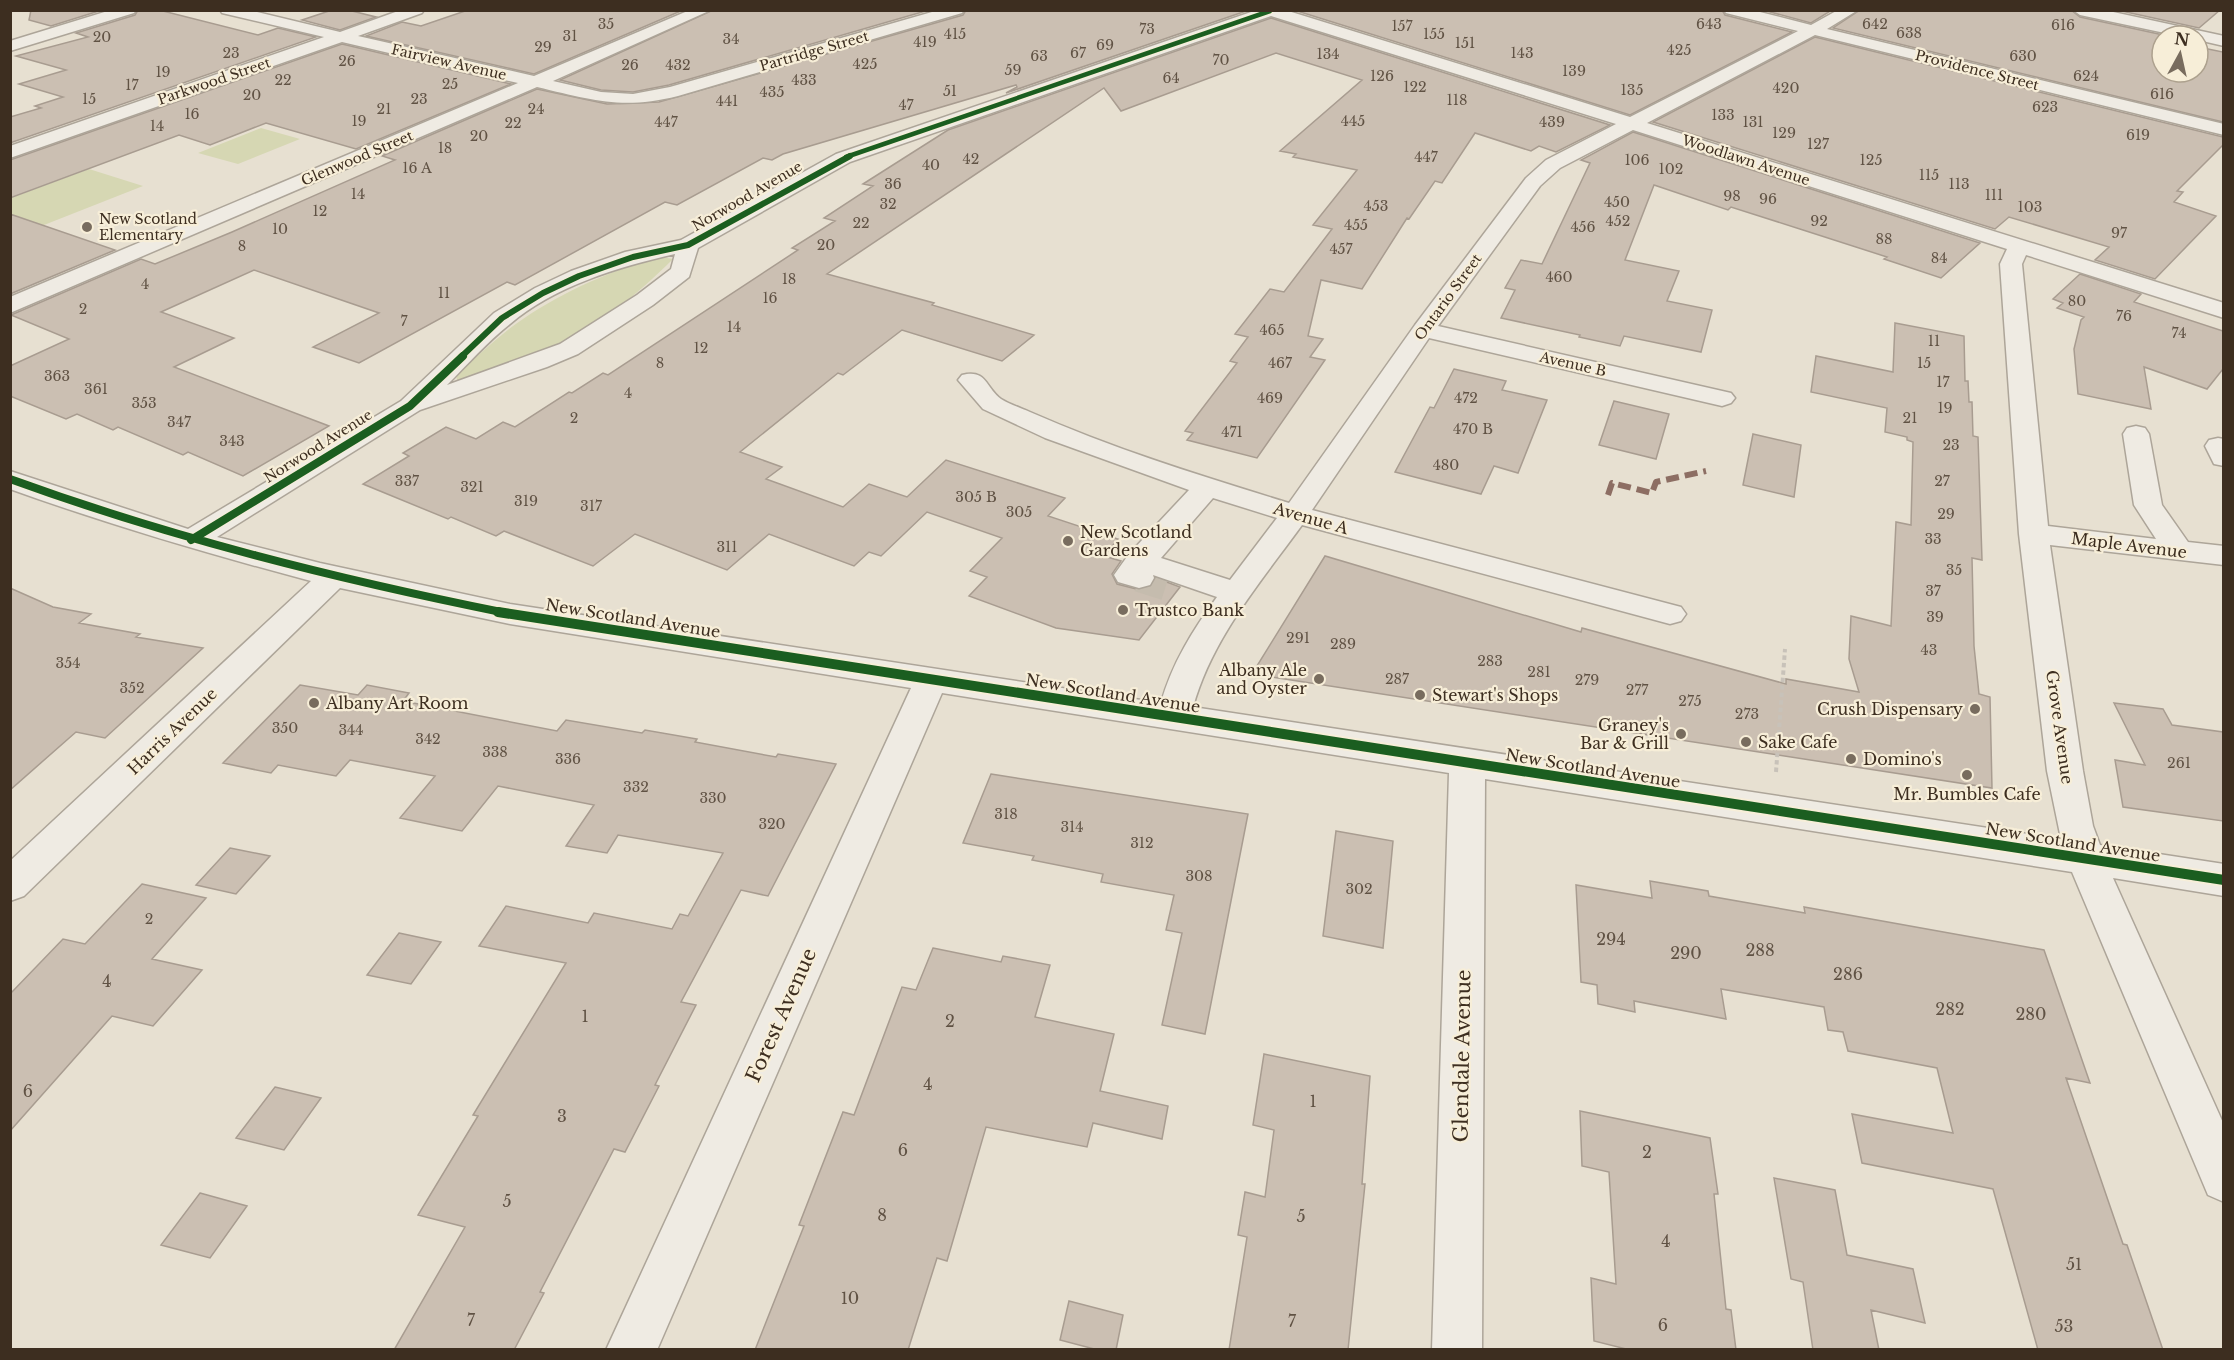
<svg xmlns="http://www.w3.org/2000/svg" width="2234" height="1360" font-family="'Libre Baskerville',serif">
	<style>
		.green { fill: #d6d7b3 }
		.building { fill: #cbbfb2; stroke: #a89c90; stroke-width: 1.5 }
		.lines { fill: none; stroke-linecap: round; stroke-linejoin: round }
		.minor-tunnel { stroke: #c5bcae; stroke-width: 28; stroke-dasharray: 28 14; stroke-linecap: butt }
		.minor-casing { stroke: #ada599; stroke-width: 3 }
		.path { stroke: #c8c2b9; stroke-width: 4; stroke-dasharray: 4.5 3; stroke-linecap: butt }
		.minor { fill: #efebe3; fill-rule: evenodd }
		.quiet { stroke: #8d6e63; stroke-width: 6; stroke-dasharray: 13 6; stroke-linecap: butt }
		.cycleway-far3-casing { stroke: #f7eed8; stroke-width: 7 }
		.cycleway-far2-casing { stroke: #f7eed8; stroke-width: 8 }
		.cycleway-far1-casing { stroke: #f7eed8; stroke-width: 10 }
		.cycleway-casing { stroke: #f7eed8; stroke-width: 14 }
		.cycleway-far3 { stroke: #1b5e20; stroke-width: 4.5 }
		.cycleway-far2 { stroke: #1b5e20; stroke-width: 6 }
		.cycleway-far1 { stroke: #1b5e20; stroke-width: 8 }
		.cycleway { stroke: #1b5e20; stroke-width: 10 }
		.poi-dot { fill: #786c5e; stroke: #f7eed8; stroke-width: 2 }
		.labels { text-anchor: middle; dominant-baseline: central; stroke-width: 4.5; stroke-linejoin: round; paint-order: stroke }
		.number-label { font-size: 14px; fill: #605244 }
		.far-street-label { font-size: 14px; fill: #3d2e20; stroke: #f7eed8 }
		.far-poi-label { font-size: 14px; fill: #3d2e20; stroke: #f7eed8; text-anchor: start }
		.street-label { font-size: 16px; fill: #3d2e20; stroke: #f7eed8 }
		.poi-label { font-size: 16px; fill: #3d2e20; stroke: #f7eed8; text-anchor: start }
		.near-number-label { font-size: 16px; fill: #605244 }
		.near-street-label { font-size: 20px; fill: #3d2e20; stroke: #f7eed8 }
	</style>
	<rect width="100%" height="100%" fill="#e7e0d1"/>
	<path class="green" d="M261 128 300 139 238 164 198 153Z
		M89 169 143 186 11 238V198Z
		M661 257 673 259C637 295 597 328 550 349 524 362 495 370 468 381L457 380 456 375C478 356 499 335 523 319 564 291 614 269 661 257Z"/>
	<path class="building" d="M31 10H102L51 26 29 20Z
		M138 10H159L258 35 278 28 316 37 10 143V117L41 108 35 106 63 97 19 84 66 70 16 56 88 37 76 33 135 15Z
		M332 10H348L376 17 340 30 302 20Z
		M468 10H683L534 74 366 36 402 22 421 26Z
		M713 10H929L669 85 633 92 601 90 560 80Z
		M966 10H1249L1006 93 1017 87 1016 85 783 154 772 160 763 158 677 205 665 202 515 285 507 282 359 363 313 347 379 313 254 270 161 312 234 338 174 367 329 426 243 476 188 452 183 455 118 427 113 430 77 414 66 419 10 396V366L69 339 11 315 141 259 155 264 232 232 395 160 382 156 537 89 607 104 659 102 963 15Z
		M1294 10H1722L1725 15 1792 32 1630 115Z
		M1763 10H1832L1811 23Z
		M1860 10H2071L2080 17 2168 36H2162V72H2198V47L2223 52V122L1833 28Z
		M2117 10H2220L2199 28Z
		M1271 18 1610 125 1556 152 1539 146 1531 151 1475 133 1442 183 1435 181 1409 219 1407 218 1362 289 1321 280 1308 336 1323 339 1310 357 1325 360 1257 458 1187 440 1193 433 1185 431 1237 363 1230 361 1248 337 1235 334 1270 289 1284 292 1332 229 1313 225 1357 170 1293 157 1296 154 1280 151 1362 80 1276 53 1121 111 1104 88 827 274 934 303 932 305 1034 335 1002 361 902 330 843 375 838 373 740 452 782 467 766 479 843 507 869 484 907 497 946 460 1065 498 1048 516 1118 539 1104 556 1121 561 1112 574 1117 584 1140 590 1151 587 1156 578 1180 587 1139 640 1056 628 969 596 987 577 970 571 1002 538 927 512 881 556 869 552 854 566 769 534 727 570 635 534 593 566 504 531 496 536 451 517 448 519 363 484 409 456 403 453 446 427 476 439 503 422 515 427 569 392 572 393 603 373 608 375 798 250 792 248 835 221 824 218 873 186 863 184 948 130Z
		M1815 37 2223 137V145L2177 191 2183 192 2174 202 2216 216 2155 279 2095 260 2109 247 2009 217 1995 229 1653 122Z
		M342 44 511 84 356 149 266 123 210 145 179 135 10 198V160Z
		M1633 132 1980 243 1941 278 1884 259 1887 257 1803 230 1731 207 1728 210 1654 185 1625 260 1679 271 1667 301 1712 310 1701 352 1624 336 1620 346 1579 337 1580 335 1501 318 1515 290 1505 288 1521 260 1542 264 1590 163 1581 160Z
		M10 214 115 250 10 294Z
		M2080 274 2141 294 2134 302 2223 331V369L2207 389 2144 367 2151 409 2078 394 2074 349 2081 320 2084 317 2057 308 2063 303 2053 299Z
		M1895 323 1964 336 1965 381H1968L1969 402H1972L1973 436 1978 437 1982 560 1972 558 1974 646 1979 694 1990 697 1992 788 1252 674 1325 556 1581 632 1582 628 1786 684V679L1859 692 1849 659 1851 616 1891 626 1896 522 1911 525 1913 442 1907 440V437L1885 432 1887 408 1811 392 1816 356 1893 372Z
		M1454 369 1506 381 1502 390 1547 400 1518 473 1494 466 1481 494 1395 472 1430 407 1434 408Z
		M1614 401 1669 414 1656 459 1599 445Z
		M1753 434 1801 445 1794 497 1743 485Z
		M10 588 53 607 91 614 79 623 140 634 136 637 203 648 105 738 76 732 10 790Z
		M300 685 358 695 367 685 409 693 403 701 557 731 566 720 642 733 645 730 697 739 695 742 776 757 778 754 836 764 768 896 741 890 681 1002 696 1005 655 1085 659 1086 625 1152 614 1149 540 1292 544 1293 514 1350H394L465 1227 418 1215 478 1116 473 1115 566 963 479 946 506 906 588 923 594 913 672 929 680 914 688 916 723 853 618 835 607 853 566 846 594 805 498 786 462 831 400 818 435 776 350 760 336 776 278 765 271 773 223 763Z
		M2114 703 2163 709 2172 725 2223 732V821L2123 807 2115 760 2145 765Z
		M991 774 1248 814 1205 1034 1162 1025 1182 933 1166 930 1174 895 1101 882 1103 874 1032 860 1034 856 963 843Z
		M1336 831 1393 841 1383 948 1323 936Z
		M230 848 270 856 236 894 196 885Z
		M1650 881 1708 891 1709 896 1805 913 1804 907 2044 950 2090 1083 2066 1078 2123 1244 2127 1245 2163 1350H2038L1993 1189 1862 1163 1852 1114 1953 1133 1937 1068 1848 1051 1843 1032 1828 1030 1824 1007 1721 989 1726 1019 1634 1001 1635 1012 1598 1004 1597 985 1581 982 1576 885 1652 898Z
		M142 884 206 898 152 959 202 970 153 1026 112 1016 10 1131V994L63 939 85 944Z
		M399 933 441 942 411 984 367 975Z
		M933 948 1001 962 1003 956 1050 965 1035 1017 1114 1034 1100 1091 1168 1106 1162 1139 1093 1123 1087 1147 986 1127 947 1261 937 1258 908 1350H755L804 1226 799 1225 843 1112 854 1115 902 987 916 990Z
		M1264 1054 1370 1076 1362 1184H1365L1348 1350H1229L1247 1237 1238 1235 1245 1192 1265 1197 1274 1130 1253 1125Z
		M275 1087 321 1098 284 1150 236 1138Z
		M1580 1111 1710 1138 1718 1194H1714L1726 1309 1731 1310 1736 1350H1630L1594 1341 1591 1278 1616 1284 1609 1172 1582 1166Z
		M1774 1178 1835 1190 1847 1255 1913 1269 1925 1323 1871 1310 1879 1350H1813L1803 1282 1791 1279Z
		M200 1193 247 1206 210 1258 161 1245Z
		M1069 1301 1123 1315 1116 1350H1098L1060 1340Z"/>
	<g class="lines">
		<path class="minor-tunnel" d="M1139 578 1177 590"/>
		<defs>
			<path id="minor" d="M111 10H136L134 13 10 51V41Z
				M220 10H249L340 32 401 10H424L422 13 358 36 534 76 690 10H711L553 81 601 92 633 94 670 87 939 10H964L962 13 678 96C622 110 592 100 537 87L10 313V297L518 83 342 42 10 158V146L324 37 222 13Z
				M1257 10H1285L1630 117 1798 31 1726 13 1724 10H1752L1811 25 1838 10H1858L1827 29 2224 124V135L1815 35 1647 123 2224 303V318L2026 255 2022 264 2048 526 2156 539 2134 505 2123 434 2127 428 2136 426 2145 428 2149 434 2162 505 2188 542 2224 546V565L2050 545 2083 771 2093 826 2100 845 2224 864V896L2113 878 2224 1125V1202L2208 1195 2072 872 1485 779 1482 1350H1432L1449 773 942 693 657 1350H606L911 688 510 624 340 588 24 896 10 901V861L311 581C209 554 110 525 10 489V471L188 529 401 401 494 313 535 288 571 271 625 252 681 240 836 154ZM1271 16 1616 124 1546 160 1526 178 1415 325 1289 503C1201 476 1114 449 1030 412 1021 408 1009 404 1001 399 985 387 987 369 962 375L958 380 983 409 1045 438 1189 490 1129 554 1114 575 1118 582 1139 588 1150 585 1154 578 1153 575 1217 597C1193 630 1172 663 1161 703L510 604 320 563 217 537 420 410 547 367 578 354 653 305 689 277 698 248 850 162ZM1633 130 2007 249 2000 264 2019 534 2047 771 2061 839 1193 707C1212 638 1260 583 1302 525L1670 624 1681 621 1686 614 1681 607 1312 510 1429 338 1722 406 1731 403 1735 398 1731 393 1438 326 1540 186 1560 168ZM675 254 671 269 637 295 560 344 447 385C467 365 487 342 510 324 555 286 618 267 675 254ZM1213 498 1277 518 1230 580 1161 558Z
				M2073 10H2104L2224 36V46L2198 40V36H2179L2080 15Z
				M2218 438 2224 439V466L2214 464 2205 446 2209 440Z"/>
		</defs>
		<use href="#minor" class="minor-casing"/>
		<path class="path" d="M1776 772 1785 649"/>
		<use href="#minor" class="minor"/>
		<path class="quiet" d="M1608 495 1612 483 1652 493 1656 482 1706 471"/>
		<defs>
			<path id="cycleway-far3" d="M846 157 1270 11"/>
			<path id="cycleway-far2" d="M461 357 502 318 543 293 579 276 633 257 688 245 850 156"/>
			<path id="cycleway-far1" d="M10 479C172 538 337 579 506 613
				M191 540 410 406 463 356"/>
			<path id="cycleway" d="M498 612 2224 880"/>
		</defs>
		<use href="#cycleway-far3" class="cycleway-far3-casing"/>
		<use href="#cycleway-far2" class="cycleway-far2-casing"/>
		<use href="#cycleway-far1" class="cycleway-far1-casing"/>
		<use href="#cycleway" class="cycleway-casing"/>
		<use href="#cycleway-far3" class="cycleway-far3"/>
		<use href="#cycleway-far2" class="cycleway-far2"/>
		<use href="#cycleway-far1" class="cycleway-far1"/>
		<use href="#cycleway" class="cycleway"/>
	</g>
	<g class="poi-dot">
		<circle cx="87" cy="227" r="6"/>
		<circle cx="1068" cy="541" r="6"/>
		<circle cx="1123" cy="610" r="6"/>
		<circle cx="1319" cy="679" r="6"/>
		<circle cx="1420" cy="695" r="6"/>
		<circle cx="314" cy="703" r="6"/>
		<circle cx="1975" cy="709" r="6"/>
		<circle cx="1681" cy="734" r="6"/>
		<circle cx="1746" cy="742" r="6"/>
		<circle cx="1851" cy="759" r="6"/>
		<circle cx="1967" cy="775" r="6"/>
	</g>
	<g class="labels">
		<g class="number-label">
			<text x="606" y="24">35</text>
			<text x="1709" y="24">643</text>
			<text x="1875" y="24">642</text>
			<text x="2063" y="25">616</text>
			<text x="1402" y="26">157</text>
			<text x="1147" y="29">73</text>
			<text x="1909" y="33">638</text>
			<text x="955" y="34">415</text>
			<text x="1434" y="34">155</text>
			<text x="570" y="36">31</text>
			<text x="102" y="37">20</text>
			<text x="731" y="39">34</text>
			<text x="925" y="42">419</text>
			<text x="1465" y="43">151</text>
			<text x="1105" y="45">69</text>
			<text x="543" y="47">29</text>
			<text x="1679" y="50">425</text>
			<text x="231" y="53">23</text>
			<text x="1078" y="53">67</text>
			<text x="1522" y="53">143</text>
			<text x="1328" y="54">134</text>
			<text x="1039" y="56">63</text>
			<text x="2023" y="56">630</text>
			<text x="1221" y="60">70</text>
			<text x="347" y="61">26</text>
			<text x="865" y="64">425</text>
			<text x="630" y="65">26</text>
			<text x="678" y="65">432</text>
			<text x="1013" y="70">59</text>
			<text x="1574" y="71">139</text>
			<text x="163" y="72">19</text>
			<text x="1382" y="76">126</text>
			<text x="2086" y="76">624</text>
			<text x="1171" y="78">64</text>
			<text x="283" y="80">22</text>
			<text x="804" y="80">433</text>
			<text x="450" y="84">25</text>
			<text x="132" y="85">17</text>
			<text x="1415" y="87">122</text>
			<text x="1786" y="88">420</text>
			<text x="1632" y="90">135</text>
			<text x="950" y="91">51</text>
			<text x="772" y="92">435</text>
			<text x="2162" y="94">616</text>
			<text x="252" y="95">20</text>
			<text x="89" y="99">15</text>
			<text x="419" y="99">23</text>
			<text x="1457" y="100">118</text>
			<text x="727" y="101">441</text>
			<text x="906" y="105">47</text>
			<text x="2045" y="107">623</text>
			<text x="384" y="109">21</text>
			<text x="536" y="109">24</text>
			<text x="192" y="114">16</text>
			<text x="1723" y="115">133</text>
			<text x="359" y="121">19</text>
			<text x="1353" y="121">445</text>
			<text x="666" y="122">447</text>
			<text x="1552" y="122">439</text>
			<text x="1753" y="122">131</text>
			<text x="513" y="123">22</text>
			<text x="157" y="126">14</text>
			<text x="1784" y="133">129</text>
			<text x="2138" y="135">619</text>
			<text x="479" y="136">20</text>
			<text x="1818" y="144">127</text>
			<text x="445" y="148">18</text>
			<text x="1426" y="157">447</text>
			<text x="971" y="159">42</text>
			<text x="1637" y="160">106</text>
			<text x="1871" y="160">125</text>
			<text x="931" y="165">40</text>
			<text x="417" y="168">16 A</text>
			<text x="1671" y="169">102</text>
			<text x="1929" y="175">115</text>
			<text x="893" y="184">36</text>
			<text x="1959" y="184">113</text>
			<text x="358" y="194">14</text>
			<text x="1994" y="195">111</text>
			<text x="1732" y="196">98</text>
			<text x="1768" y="199">96</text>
			<text x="1617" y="202">450</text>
			<text x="888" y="204">32</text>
			<text x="1376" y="206">453</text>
			<text x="2030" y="207">103</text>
			<text x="320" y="211">12</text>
			<text x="1618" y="221">452</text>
			<text x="1819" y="221">92</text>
			<text x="861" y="223">22</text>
			<text x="1356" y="225">455</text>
			<text x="1583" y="227">456</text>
			<text x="280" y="229">10</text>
			<text x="2119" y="233">97</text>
			<text x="1884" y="239">88</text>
			<text x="826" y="245">20</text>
			<text x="242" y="246">8</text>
			<text x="1341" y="249">457</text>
			<text x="1939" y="258">84</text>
			<text x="1559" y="277">460</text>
			<text x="789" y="279">18</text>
			<text x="145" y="284">4</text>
			<text x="444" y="293">11</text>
			<text x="770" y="298">16</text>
			<text x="2077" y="301">80</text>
			<text x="83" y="309">2</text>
			<text x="2124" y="316">76</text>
			<text x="404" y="321">7</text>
			<text x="734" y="327">14</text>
			<text x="1272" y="330">465</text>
			<text x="2179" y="333">74</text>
			<text x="1934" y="341">11</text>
			<text x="701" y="348">12</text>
			<text x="660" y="363">8</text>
			<text x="1280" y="363">467</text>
			<text x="1924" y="363">15</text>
			<text x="57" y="376">363</text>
			<text x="1943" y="382">17</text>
			<text x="96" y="389">361</text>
			<text x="628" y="393">4</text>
			<text x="1270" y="398">469</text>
			<text x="1466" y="398">472</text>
			<text x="144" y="403">353</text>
			<text x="1945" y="408">19</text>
			<text x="574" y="418">2</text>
			<text x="1910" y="418">21</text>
			<text x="179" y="422">347</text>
			<text x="1473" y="429">470 B</text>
			<text x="1232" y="432">471</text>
			<text x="232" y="441">343</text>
			<text x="1951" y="445">23</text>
			<text x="1446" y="465">480</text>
			<text x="407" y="481">337</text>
			<text x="1942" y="481">27</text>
			<text x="472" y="487">321</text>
			<text x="976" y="497">305 B</text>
			<text x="526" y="501">319</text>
			<text x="591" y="506">317</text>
			<text x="1019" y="512">305</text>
			<text x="1946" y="514">29</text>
			<text x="1933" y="539">33</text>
			<text x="727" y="547">311</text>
			<text x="1954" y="570">35</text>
			<text x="1933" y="591">37</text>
			<text x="1935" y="617">39</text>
			<text x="1298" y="638">291</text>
			<text x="1343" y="644">289</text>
			<text x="1929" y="650">43</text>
			<text x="1490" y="661">283</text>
			<text x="68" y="663">354</text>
			<text x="1539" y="672">281</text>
			<text x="1397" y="679">287</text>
			<text x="1587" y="680">279</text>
			<text x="132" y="688">352</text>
			<text x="1637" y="690">277</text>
			<text x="1690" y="701">275</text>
			<text x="1747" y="714">273</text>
			<text x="285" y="728">350</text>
			<text x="351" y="730">344</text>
			<text x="428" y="739">342</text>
			<text x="495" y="752">338</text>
			<text x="568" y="759">336</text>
			<text x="2179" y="763">261</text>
			<text x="636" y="787">332</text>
			<text x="713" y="798">330</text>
			<text x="1006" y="814">318</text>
			<text x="772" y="824">320</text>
			<text x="1072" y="827">314</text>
			<text x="1142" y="843">312</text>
			<text x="1199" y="876">308</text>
			<text x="1359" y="889">302</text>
			<text x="149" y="919">2</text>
		</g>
		<g class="far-street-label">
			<text transform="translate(814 51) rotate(-16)">Partridge Street</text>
			<text transform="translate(449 62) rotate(13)">Fairview Avenue</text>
			<text transform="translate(1977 70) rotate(14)">Providence Street</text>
			<text transform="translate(214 81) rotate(-19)">Parkwood Street</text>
			<text transform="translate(357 158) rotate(-23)">Glenwood Street</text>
			<text transform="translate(1746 160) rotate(18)">Woodlawn Avenue</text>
			<text transform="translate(747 196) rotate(-30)">Norwood Avenue</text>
			<text transform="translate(1448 297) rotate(-54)">Ontario Street</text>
			<text transform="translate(1573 364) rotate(13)">Avenue B</text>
			<text transform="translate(318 446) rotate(-32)">Norwood Avenue</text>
		</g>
		<g class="far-poi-label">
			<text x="99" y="219">New Scotland<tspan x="99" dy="16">Elementary</tspan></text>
		</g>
		<g class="street-label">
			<text transform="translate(1311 518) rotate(16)">Avenue A</text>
			<text transform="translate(2129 545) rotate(7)">Maple Avenue</text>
			<text transform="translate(633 618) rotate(9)">New Scotland Avenue</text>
			<text transform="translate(1113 693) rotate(9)">New Scotland Avenue</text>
			<text transform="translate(2060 727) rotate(82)">Grove Avenue</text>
			<text transform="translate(172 731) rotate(-44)">Harris Avenue</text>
			<text transform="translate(1593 768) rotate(9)">New Scotland Avenue</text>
			<text transform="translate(2073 842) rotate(9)">New Scotland Avenue</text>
		</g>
		<g class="poi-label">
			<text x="1080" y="532">New Scotland<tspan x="1080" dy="18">Gardens</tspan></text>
			<text x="1135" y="610">Trustco Bank</text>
			<text x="1307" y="670" text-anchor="end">Albany Ale<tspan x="1307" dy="18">and Oyster</tspan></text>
			<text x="1432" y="695">Stewart's Shops</text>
			<text x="326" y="703">Albany Art Room</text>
			<text x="1963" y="709" text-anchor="end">Crush Dispensary</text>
			<text x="1669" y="725" text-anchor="end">Graney's<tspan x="1669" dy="18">Bar &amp; Grill</tspan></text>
			<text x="1758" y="742">Sake Cafe</text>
			<text x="1863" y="759">Domino's</text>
			<text x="1967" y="794" text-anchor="middle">Mr. Bumbles Cafe</text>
		</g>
		<g class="near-number-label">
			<text x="1611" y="939">294</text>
			<text x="1760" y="950">288</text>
			<text x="1686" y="953">290</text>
			<text x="1848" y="974">286</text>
			<text x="107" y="981">4</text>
			<text x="1950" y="1009">282</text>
			<text x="2031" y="1014">280</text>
			<text x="585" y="1016">1</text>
			<text x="950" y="1021">2</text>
			<text x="928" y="1084">4</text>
			<text x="28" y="1091">6</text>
			<text x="1313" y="1101">1</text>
			<text x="562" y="1116">3</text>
			<text x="903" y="1150">6</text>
			<text x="1647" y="1152">2</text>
			<text x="507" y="1201">5</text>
			<text x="882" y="1215">8</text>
			<text x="1301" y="1216">5</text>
			<text x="1666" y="1241">4</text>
			<text x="2074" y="1264">51</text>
			<text x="850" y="1298">10</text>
			<text x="471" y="1320">7</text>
			<text x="1292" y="1321">7</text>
			<text x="1663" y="1325">6</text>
			<text x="2064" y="1326">53</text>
		</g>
		<g class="near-street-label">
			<text transform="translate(781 1015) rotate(-66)">Forest Avenue</text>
			<text transform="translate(1462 1056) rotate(-89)">Glendale Avenue</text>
		</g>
	</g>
	<rect width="2234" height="1360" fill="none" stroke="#3d2e20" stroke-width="24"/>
	<g transform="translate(2180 54) rotate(8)"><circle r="28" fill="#f7eed8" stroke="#ada18e" stroke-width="1.5"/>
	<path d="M0-4.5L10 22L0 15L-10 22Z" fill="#786c5e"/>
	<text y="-9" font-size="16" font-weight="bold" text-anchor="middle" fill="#3d2e20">N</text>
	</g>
</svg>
